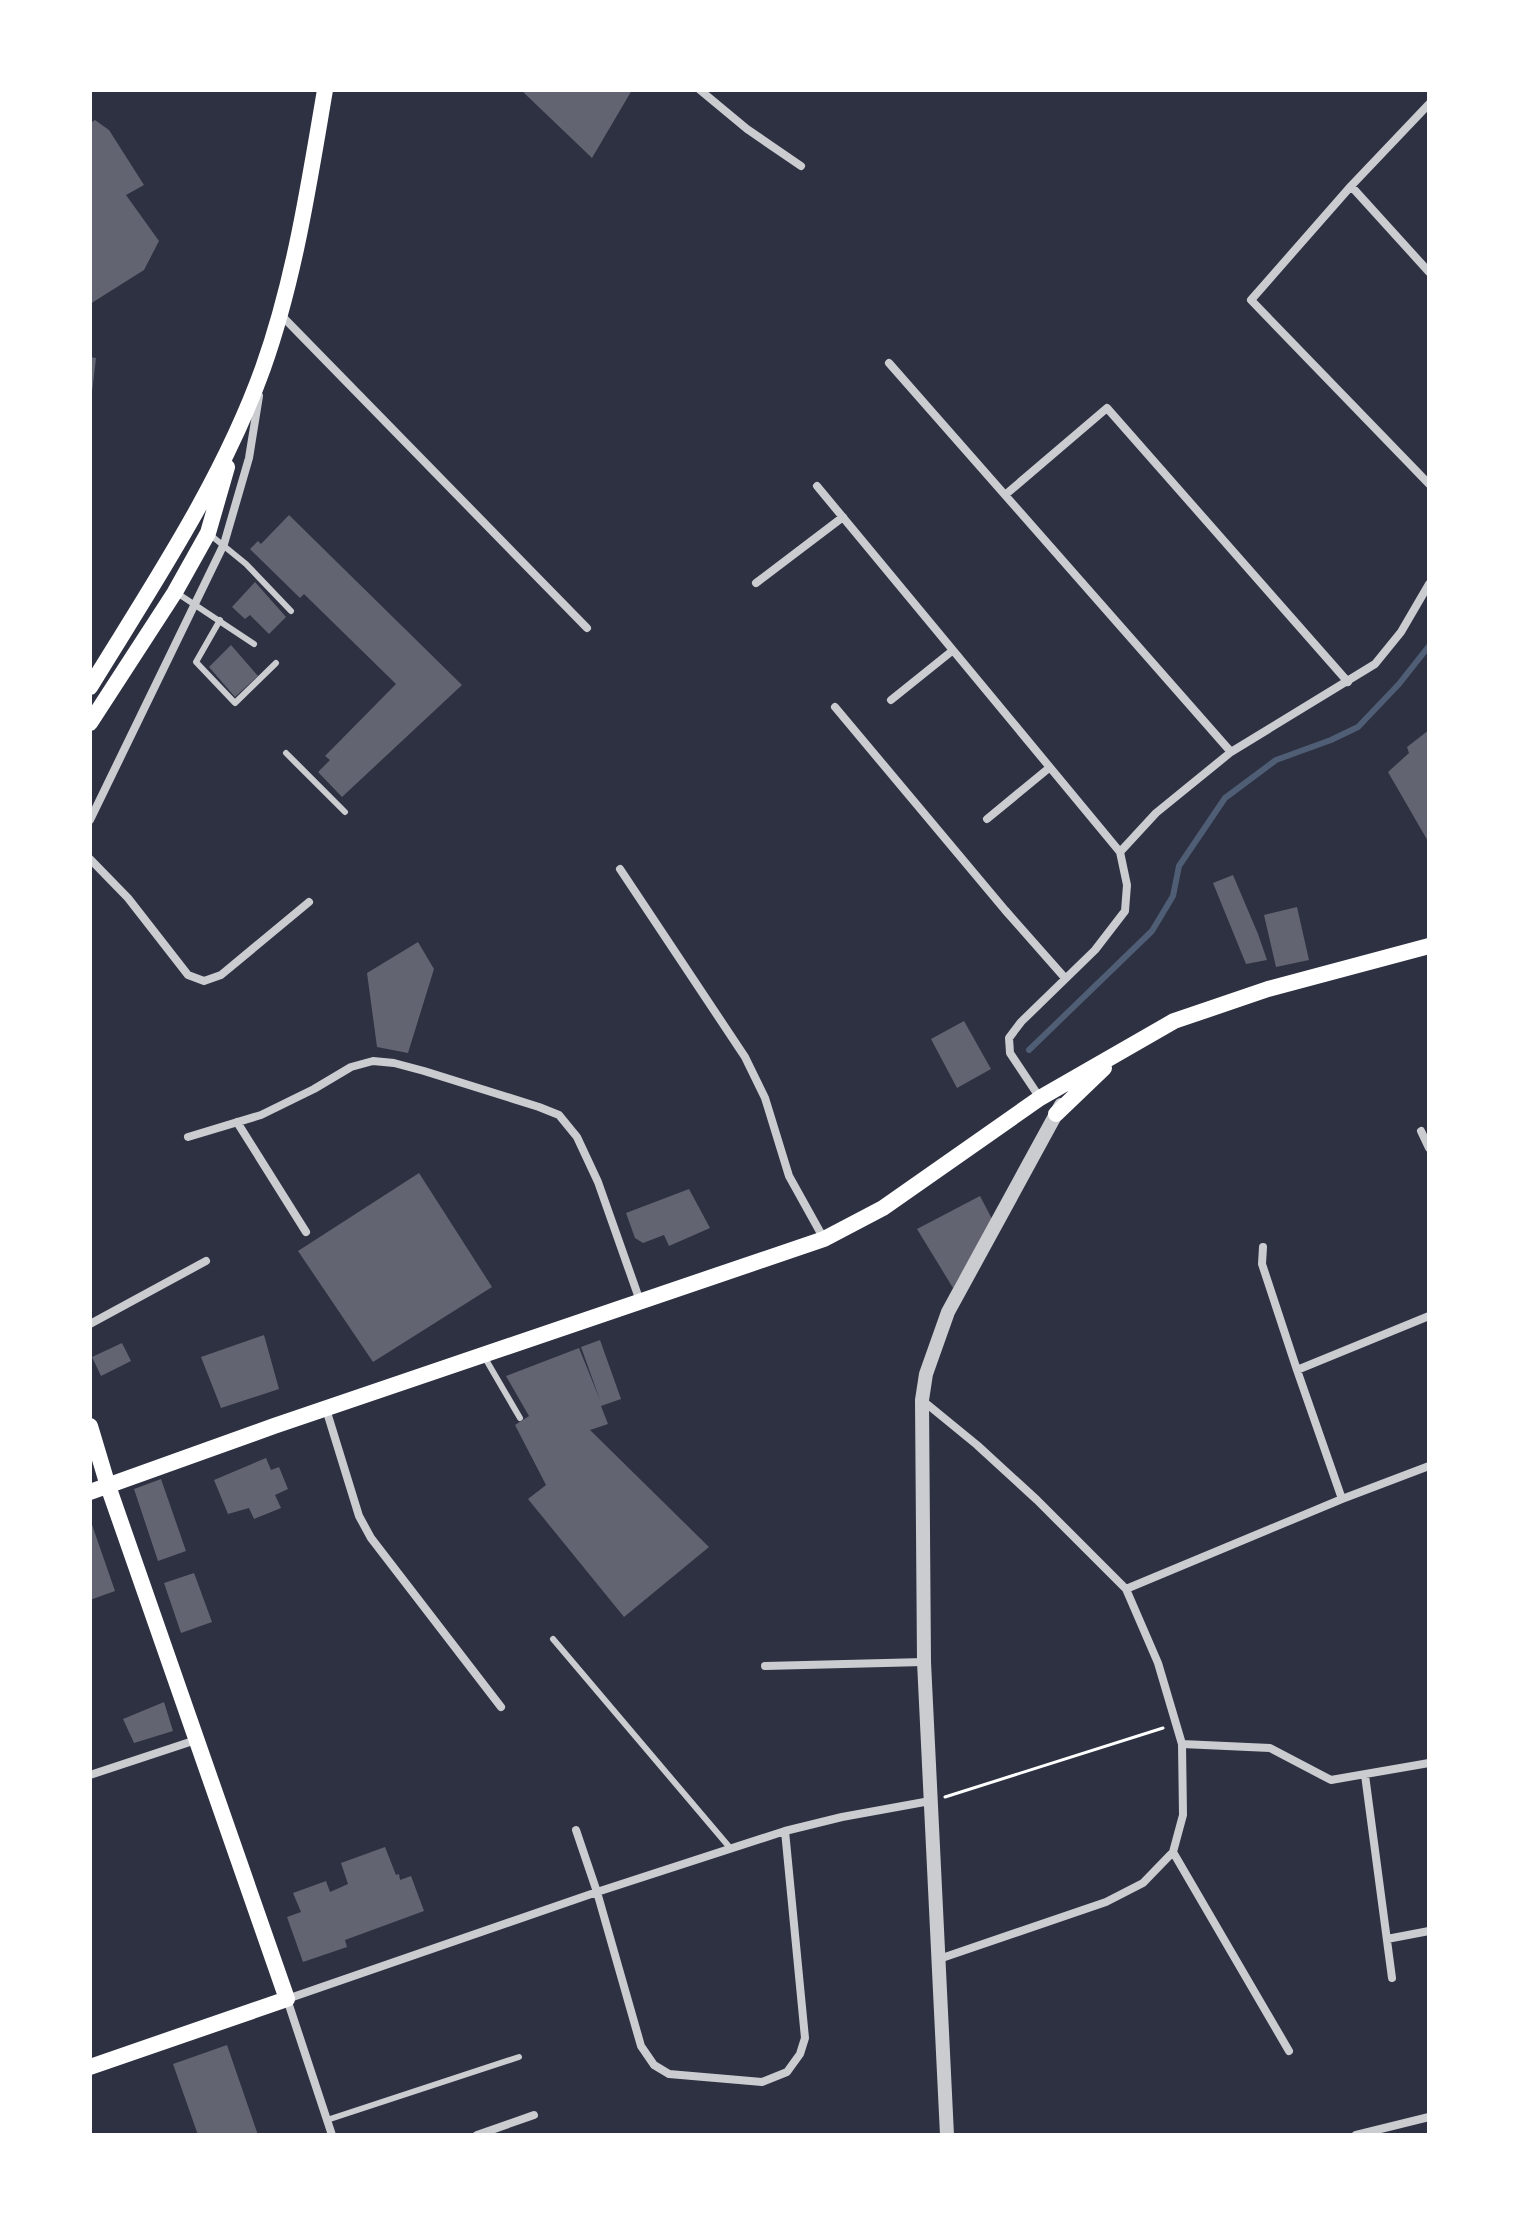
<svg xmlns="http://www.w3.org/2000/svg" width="1519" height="2225" font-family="'Archivo Narrow',sans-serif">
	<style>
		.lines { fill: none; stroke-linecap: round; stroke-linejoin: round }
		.stream { stroke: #4f5d75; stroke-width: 6 }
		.building { fill: #626471 }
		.path { stroke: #fff; stroke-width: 3 }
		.service { stroke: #caccd0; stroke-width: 6 }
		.minor { stroke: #caccd0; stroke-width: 8 }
		.tertiary { stroke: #caccd0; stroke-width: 14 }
		.secondary { stroke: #fff; stroke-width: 16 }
	</style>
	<rect width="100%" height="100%" fill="#2d3142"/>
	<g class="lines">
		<path class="stream" d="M1029 1050 1152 931 1173 896 1179 866 1225 798 1276 760 1331 740 1358 727 1399 684 1429 646"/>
	</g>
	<path class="building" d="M521 90H632L592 158Z
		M95 120 109 130 144 185 126 195 159 241 144 270 90 304V123Z
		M90 357 96 358 92 392H90Z
		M289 515 462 685 342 797 318 772 330 760 325 756 396 684 304 594 300 598 250 549 258 541 261 544Z
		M255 582 286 617 269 634 250 615 245 619 232 607Z
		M231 645 258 676 235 697 209 667Z
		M1429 730V843L1388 772 1409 753 1407 747Z
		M1233 875 1258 934 1267 960 1246 964 1213 883Z
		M1297 907 1309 960 1276 967 1264 915Z
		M418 942 434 969 408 1053 377 1047 367 973Z
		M964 1021 991 1069 957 1088 931 1039Z
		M419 1173 492 1287 373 1362 298 1251Z
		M689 1189 710 1228 669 1246 664 1235 643 1243 635 1238 626 1213Z
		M980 1196 992 1219 953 1288 917 1229Z
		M264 1335 279 1389 221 1408 201 1357Z
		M600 1340 621 1399 601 1406 608 1424 590 1430 709 1547 624 1617 528 1499 546 1485 515 1425 529 1416 506 1376 579 1348 600 1400 581 1347Z
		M122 1343 131 1361 101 1376 92 1357Z
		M266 1458 271 1470 279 1467 288 1489 275 1495 281 1508 254 1519 249 1508 228 1514 214 1480Z
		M161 1479 186 1551 158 1561 134 1489Z
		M90 1519 115 1591 90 1600Z
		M194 1573 212 1622 181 1633 164 1583Z
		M164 1702 173 1731 134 1743 123 1719Z
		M385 1847 396 1875 399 1874 400 1880 411 1876 424 1911 345 1940 347 1947 303 1962 287 1917 301 1912 293 1893 326 1881 330 1892 348 1884 341 1863Z
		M227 2045 258 2135H198L173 2064Z"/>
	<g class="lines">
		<path class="path" d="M945 1797 1163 1728"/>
		<path class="service" d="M208 533 246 564 291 611
			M177 593 254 644
			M220 620 196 662 235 703 276 663
			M286 753 345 812
			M485 1358 520 1418
			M553 1639 731 1849
			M327 2120 519 2057"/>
		<path class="minor" d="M700 90 747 129 801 166
			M1429 104 1351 186 1251 300 1429 484
			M1351 186 1429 272
			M281 315 587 628
			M889 363 1231 752
			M817 486 1120 852
			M1005 495 1107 408 1348 682
			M756 583 843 517
			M891 700 952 651
			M835 707 1005 910 1065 978
			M987 819 1049 768
			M90 820 224 544 249 458 259 396
			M90 859 128 898 188 975 204 981 221 975 309 902
			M620 869 745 1057 765 1098 789 1176 824 1239
			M1040 1098 1010 1053 1009 1038 1021 1022 1095 950 1125 911 1127 885 1120 852 1156 813 1231 752 1375 664 1401 632 1429 584
			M237 1122 306 1232
			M1421 1131 1429 1148
			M188 1137 261 1115 314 1089 351 1067 373 1061 394 1063 424 1071 539 1107 559 1115 577 1137 598 1182 640 1301
			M1263 1247 1262 1264 1297 1370
			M90 1324 206 1261
			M922 1400 977 1445 1037 1500 1126 1589 1158 1663 1182 1744 1183 1815 1173 1852 1143 1883 1106 1902 939 1959
			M326 1409 359 1516 371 1538 501 1707
			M1342 1499 1297 1370 1429 1316
			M1126 1589 1342 1499 1429 1466
			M765 1666 924 1662
			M1182 1744 1270 1748 1331 1780 1429 1763
			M90 1775 196 1740
			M1365 1775 1392 1978
			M576 1830 597 1892 641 2046 654 2065 669 2074 762 2082 787 2072 800 2054 805 2038 785 1831
			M1173 1852 1289 2051
			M1387 1939 1429 1931
			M332 2135 287 1999 597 1892 785 1831 842 1817 930 1801
			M477 2135 534 2115
			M1356 2135 1429 2117"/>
		<path class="tertiary" d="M947 2135 924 1662 922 1400 926 1374 948 1312 1061 1105"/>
		<path class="secondary" d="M90 687C153 584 222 482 263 368 295 278 309 183 325 90
			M90 723 175 592 208 533 227 467
			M1056 1114 1104 1068
			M90 1426 108 1486 287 1999 90 2067
			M90 1492 274 1426 824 1239 883 1208 1040 1098 1174 1021 1268 989 1429 946"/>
	</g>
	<rect width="1519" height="2225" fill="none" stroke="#ffffff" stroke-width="184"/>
</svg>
